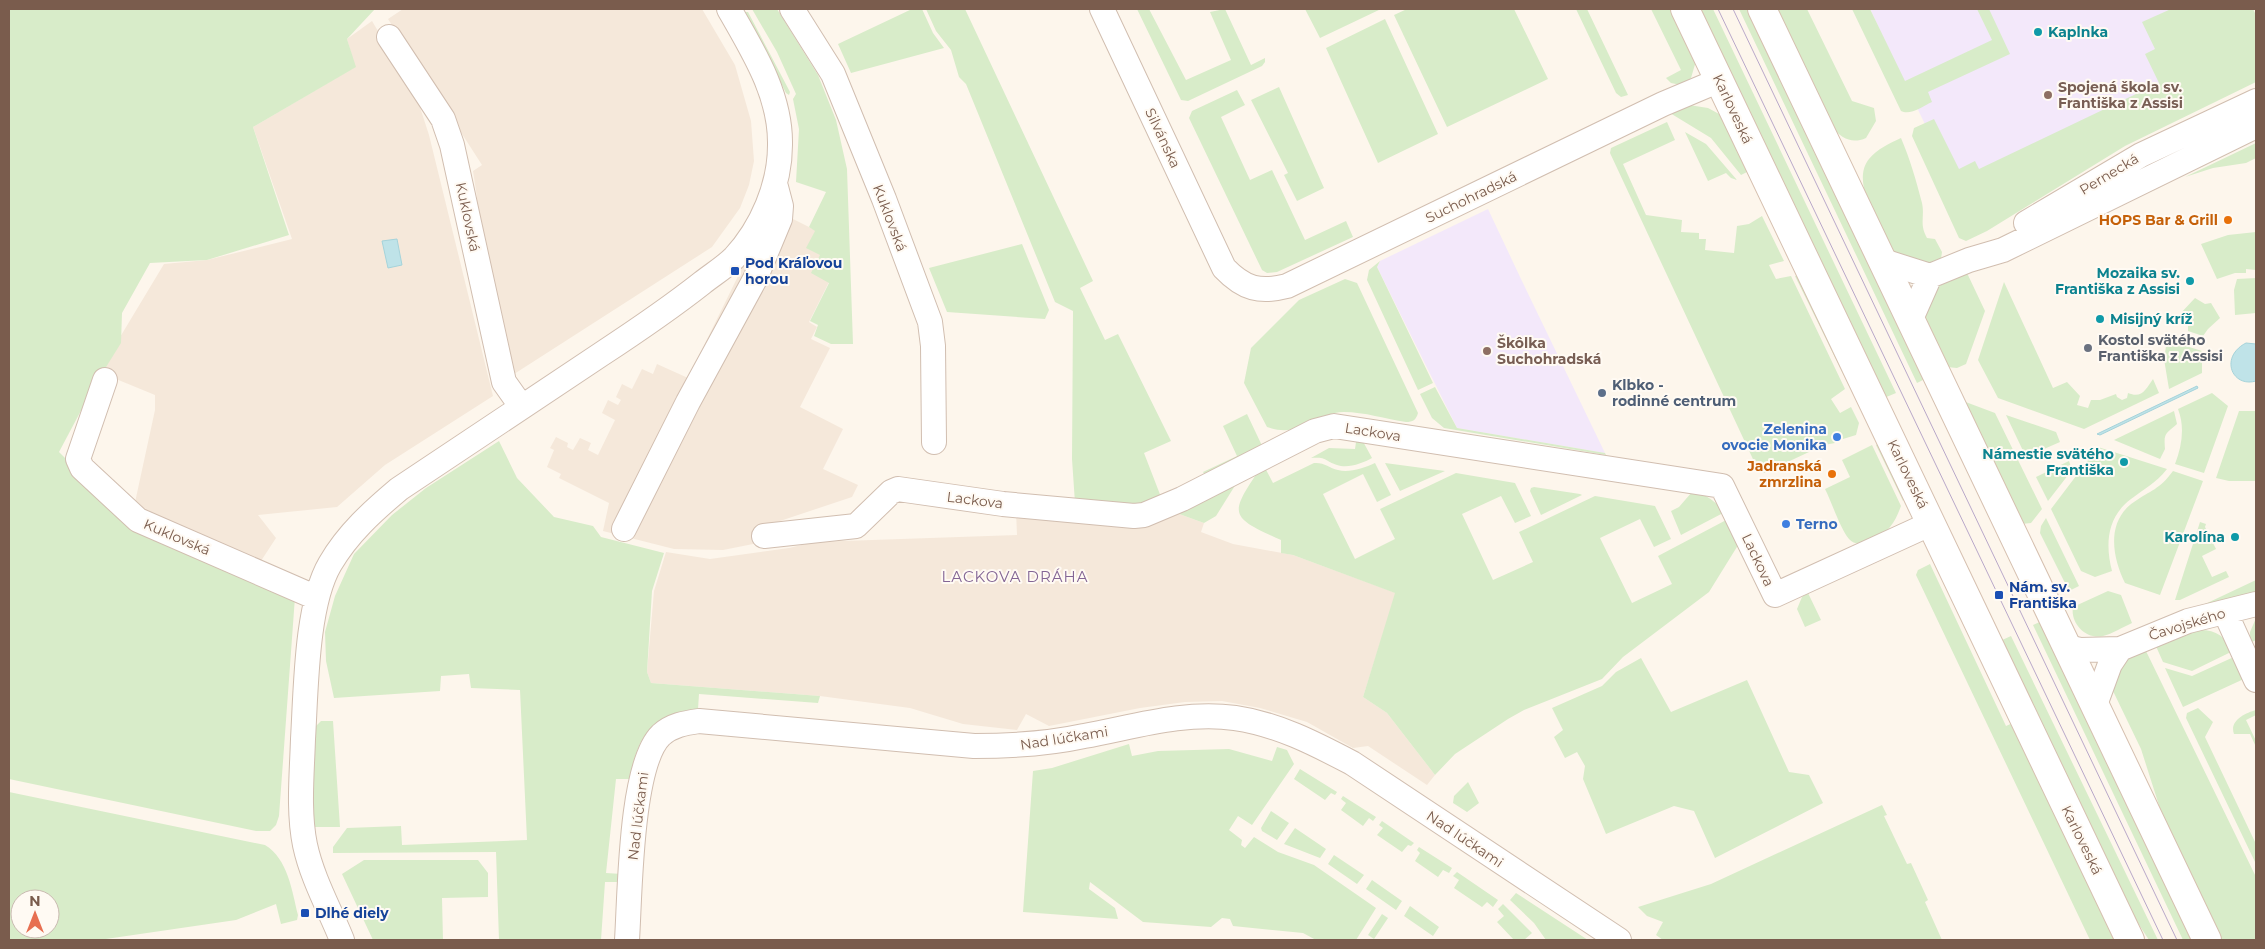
<svg xmlns="http://www.w3.org/2000/svg" width="2265" height="949" font-family="Montserrat,sans-serif">
	<style>
		.residential { fill: #f5e8da }
		.education { fill: #f3e8fa }
		.green { fill: #d8ecc9; fill-rule: evenodd }
		.water { fill: #bfe3e8; stroke: #a5d3da }
		.lines { fill: none; stroke-linecap: round; stroke-linejoin: round }
		.street-casing { stroke: #d1beb0; stroke-width: 26 }
		.secondary-casing { stroke: #d6c0b0; stroke-width: 30 }
		.street { stroke: #fff; stroke-width: 24 }
		.secondary { stroke: #fff; stroke-width: 28 }
		.tram { stroke: #b9a8c9; stroke-width: 1 }
		.culture-dot { fill: #0f9aa8; stroke: #fffaf3; stroke-width: 2 }
		.education-dot { fill: #8d6e63; stroke: #fffaf3; stroke-width: 2 }
		.food-dot { fill: #e8710a; stroke: #fffaf3; stroke-width: 2 }
		.transit-dot { fill: #1a4fb4; stroke: #fffaf3; stroke-width: 2 }
		.worship-dot { fill: #6b7280; stroke: #fffaf3; stroke-width: 2 }
		.service-dot { fill: #5c6f8a; stroke: #fffaf3; stroke-width: 2 }
		.shop-dot { fill: #3f7fe0; stroke: #fffaf3; stroke-width: 2 }
		.labels { text-anchor: middle; dominant-baseline: central; stroke-width: 4; stroke-linejoin: round; paint-order: stroke }
		.culture-label { font-size: 14px; font-weight: bold; fill: #0d838f; stroke: #fffaf3; text-anchor: end }
		.education-label { font-size: 14px; font-weight: bold; fill: #785e54; stroke: #fffaf3; text-anchor: start }
		.street-label { font-size: 14px; fill: #7a5c4d; stroke: #fffaf3 }
		.food-label { font-size: 14px; font-weight: bold; fill: #c56008; stroke: #fffaf3; text-anchor: end }
		.transit-label { font-size: 14px; font-weight: bold; fill: #164399; stroke: #fffaf3; text-anchor: start }
		.worship-label { font-size: 14px; font-weight: bold; fill: #5b616d; stroke: #fffaf3; text-anchor: start }
		.service-label { font-size: 14px; font-weight: bold; fill: #4e5e75; stroke: #fffaf3; text-anchor: start }
		.shop-label { font-size: 14px; font-weight: bold; fill: #366cbe; stroke: #fffaf3; text-anchor: end }
		.neighbourhood-label { font-size: 15px; letter-spacing: 1px; fill: #846695; stroke: #fffaf3 }
	</style>
	<rect width="100%" height="100%" fill="#fdf6ec"/>
	<path class="residential" d="M403 9H702L735 65 751 121 754 161 749 185 740 208 712 247 511 376 472 200 477 197 473 171 482 165 388 19Z
		M372 21 416 95 429 135 493 396 385 465 337 507 258 515 276 538 259 564 134 507 155 410V395L99 372 164 264 207 260 292 239 253 127 355 67 347 39Z
		M791 218 815 230 829 282 809 322 817 327 811 339 830 348 800 407 843 429 823 469 858 485 852 497 756 529 758 543 723 550 674 549 603 531 609 503 559 478 561 474 547 467 554 450 550 448 556 437 568 443 567 447 573 450 580 438 591 443 588 450 598 455 615 420 602 413 608 400 618 405 621 400 616 397 622 384 632 389 642 369 653 374 657 364 688 378 744 264Z
		M1016 511H1171L1204 523 1201 532 1233 544 1293 555 1396 593 1363 697 1387 713 1435 775 1427 785 1368 746 1353 748 1307 722 1260 708 1222 701 1185 702 1140 708 1049 726 1026 714 1017 730 963 724 910 708 820 696 651 683 647 672 654 591 666 552 710 559 789 548 814 542 1017 535Z"/>
	<path class="education" d="M1870 9H2248L2256 25 1962 202Z
		M1488 209 1521 279 1605 453 1457 428 1377 267 1380 261Z"/>
	<path class="green" d="M9 9H375L347 39 356 67 253 127 289 235 207 260 150 263 122 313 121 343 93 388 59 452 133 526 295 597 279 816 276 825 270 831H256L9 779Z
		M752 9H777L818 75 836 120 847 169 853 344H831L814 336 818 325 810 321 829 283 811 273 820 255 806 248 815 231 809 227 826 192 796 182 799 129 793 99 796 94 777 52Z
		M912 9H922L933 33 944 48 851 73 838 44Z
		M926 9H965L1093 281 1080 288 1105 340 1118 334 1171 441 1144 453 1161 497 1142 507 1075 503 1072 459 1073 311 1055 302 966 84 959 77 951 50 936 31Z
		M1137 9H1149L1186 80 1231 60 1210 12 1225 9 1251 65 1265 58V62L1262 66 1188 101 1181 100Z
		M1305 9H1381L1320 38Z
		M1407 9H1514L1548 79 1447 127 1394 15Z
		M1576 9H1587L1628 95 1621 97 1616 93Z
		M1651 9H1672L1696 61 1691 78 1681 85 1671 83 1666 78 1681 70Z
		M1698 9H1713L1896 393 1884 398Z
		M1739 9H1750L1927 378 1917 383Z
		M1776 9H1807L1852 101 1874 108 1876 121 1866 138C1852 144 1842 139 1832 127Z
		M1852 9H1870L1905 81 1992 40 1977 9H1989L2010 54 1928 92 1932 102C1923 106 1910 116 1901 111Z
		M2171 9H2253L2256 15V82L2125 146 1987 231 1966 241 1959 238 1912 136 1914 128 1934 119 1959 169 1975 161 1979 169 2159 83 2145 54 2155 49 2142 22Z
		M745 12H748L790 92 789 95 786 93Z
		M1385 19 1438 134 1378 163 1326 48Z
		M1279 87 1324 188 1297 201 1284 175 1288 173 1251 100Z
		M1237 90 1245 105 1221 117 1250 180 1272 170 1305 240 1346 221 1353 237 1277 272 1267 273 1262 270 1189 118 1192 111Z
		M1689 105 1708 108 1721 115 1751 170 1741 175 1711 138 1670 113Z
		M1667 122 1675 140 1623 164 1646 215 1682 220 1681 232 1699 233V239H1706L1705 250 1734 253 1737 226 1749 224 1762 216 1784 261 1769 265 1776 279 1791 276 1845 389 1831 399 1840 413 1851 407 1859 423 1856 435 1843 439 1840 432 1831 436 1835 443 1824 445 1764 473 1759 472 1610 153 1611 148Z
		M1685 132 1706 144 1737 180 1731 178 1726 173 1708 181Z
		M1901 138C1910 159 1916 180 1922 203 1925 217 1919 224 1927 238L1935 239 1942 252 1941 259C1927 271 1901 262 1890 249 1880 226 1850 182 1869 159 1877 149 1890 143 1901 138Z
		M2256 143V158L2246 163 2213 168 2185 177Z
		M2256 232V270L2246 269V273H2235L2217 279 2201 244 2228 235Z
		M1022 244 1049 310 1045 319 947 312 929 268Z
		M1380 261 1377 267 1433 383 1418 390 1367 280 1369 270Z
		M1967 273 1985 311 1966 364 1957 368 1947 367 1924 317 1937 287Z
		M1800 275 1852 382 1849 386 1795 276Z
		M2256 278V313L2235 315 2234 290 2237 279Z
		M1345 279 1357 283 1418 413C1416 420 1413 422 1406 422 1386 419 1364 412 1344 412 1312 413 1301 439 1267 427L1244 383 1251 348 1299 300Z
		M2004 282 2053 388 2067 382 2080 396 2077 405 2088 408 2091 400H2100L2116 394 2117 397 2122 400 2127 398 2128 393C2142 399 2146 389 2153 379L2159 393 2084 429 1998 398 1978 360Z
		M2195 298 2205 304 2211 303 2220 318 2208 329 2203 336 2188 331V325L2179 315Z
		M2167 340 2202 351V373L2169 389 2164 359Z
		M1435 387 1457 428 1605 453 1606 455 1444 428 1432 418 1420 394Z
		M2212 393 2228 406 2204 473 2175 464C2182 446 2185 427 2178 409Z
		M1963 401 1995 413 2042 509 2031 523 2021 524Z
		M2174 411 2177 424C2164 435 2164 434 2165 449L2160 459 2114 440Z
		M2239 411H2256V481H2229L2216 478Z
		M1247 414 1265 452 1205 475 1203 472 1237 456 1223 426Z
		M2006 415 2056 432 2060 442 2026 457Z
		M1357 435 1360 436 1372 458C1363 463 1348 469 1337 465 1324 461 1328 457 1311 458L1329 448 1355 449Z
		M499 441 517 478 554 517 593 526 601 537 664 553 652 591 647 672 651 683 820 696 818 703 699 694 698 709C685 715 661 721 651 730 637 741 633 763 630 779H616L606 873 622 874 620 882H605L601 940H499L496 852 333 853V847L347 828 401 826 402 845 527 840 520 690 471 688 469 674 441 676 440 691 334 698 326 661 325 632 335 596 354 554 392 515 426 488Z
		M1879 443 1904 498 1903 501 1876 445Z
		M1872 445 1901 506C1898 514 1895 521 1890 527 1883 536 1859 551 1849 539 1840 528 1832 503 1825 489L1850 477 1842 460Z
		M2098 447 2167 469C2156 483 2144 489 2131 499 2107 517 2105 544 2112 571L2095 577 2081 571 2051 509Z
		M2069 461 2072 470 2048 501 2036 477Z
		M1314 463C1324 462 1329 468 1338 470 1349 473 1364 468 1375 463L1391 495 1377 502 1363 474 1323 494 1355 559 1395 539 1380 509 1456 473 1515 483 1531 516 1515 523 1501 496 1462 514 1493 580 1533 562 1519 532 1595 496 1655 506 1671 539 1654 547 1640 519 1600 538 1632 603 1672 584 1658 556 1730 518 1740 542 1709 592 1623 657 1602 679 1524 710 1508 719 1455 754 1435 775 1387 713 1363 697 1395 593 1293 555 1281 553V540C1227 516 1230 514 1261 467L1264 466 1273 483Z
		M1385 463 1445 471 1400 491Z
		M2173 471 2203 481 2160 595 2125 583C2112 557 2106 521 2134 502 2151 490 2159 490 2173 471Z
		M1241 476 1216 516 1204 523 1171 511Z
		M1534 487 1580 494 1582 495 1541 515 1530 491 1531 488Z
		M1692 492C1705 492 1717 504 1725 512L1681 535 1671 511 1679 507Z
		M2046 518 2079 586 2069 591 2040 533 2041 526Z
		M2200 522 2206 524 2205 527 2216 549 2202 556 2212 577 2226 571 2229 577 2180 600H2175Z
		M1930 564 2006 726 2015 722 2117 940H2090L1916 575 1918 570Z
		M2256 580V593L2203 605Z
		M2108 591 2121 595 2132 623C2123 627 2112 634 2103 636 2086 640 2070 623 2073 607Z
		M1808 593 1821 620 1805 627 1797 609 1802 597Z
		M2256 618V640L2250 643V632Z
		M2042 621 2194 940H2183L2033 625Z
		M2200 630C2217 630 2225 637 2233 651L2192 671 2163 662 2155 644Z
		M2011 636 2158 940H2149L2126 905 2000 641Z
		M2145 649 2256 877V940H2221L2164 821 2141 749 2113 691V679L2127 658Z
		M2236 656 2246 678 2183 707 2165 668 2192 676Z
		M1641 658 1671 712 1747 680 1789 772 1809 775 1823 803 1715 858 1694 811 1674 806 1606 834 1583 779 1585 766 1577 752 1565 758 1554 737 1563 730 1552 708 1602 686 1616 672Z
		M2198 708 2213 722 2205 737 2256 844V864L2186 718 2187 713Z
		M2256 710V715L2246 720 2256 741V747L2250 734H2234C2229 721 2245 713 2256 710Z
		M321 721H333L340 827H313L311 816 314 728Z
		M1129 744 1132 756 1158 751 1229 749 1272 761 1277 747 1287 750 1294 764 1252 825 1238 816 1229 830 1242 840 1241 845 1245 848 1254 837 1278 852 1314 865 1376 908 1356 940H1316L1303 933 1233 926 1230 919 1222 918 1211 927 1143 922 1090 882 1089 889 1115 908 1118 919 1023 912 1033 771 1052 768Z
		M1300 769 1337 792 1335 795 1331 793 1325 800 1294 779Z
		M1468 782 1479 803 1467 812 1453 803 1454 796Z
		M9 792 265 845C288 859 292 891 298 915L297 920 281 924 276 904 236 920 99 940H9ZM20 899H50V929H20Z
		M1343 796 1376 817 1373 821 1369 818 1363 826 1341 810 1346 803 1341 799Z
		M1882 805 1887 815 1884 816 1907 864 1911 863 1928 900 1925 902 1942 940H1663L1656 935 1663 922 1647 916 1638 907 1711 884Z
		M1271 811 1289 823 1277 840 1262 831 1261 828Z
		M1382 821 1414 843 1411 846 1408 845 1402 852 1377 835 1383 828 1379 825Z
		M1295 828 1326 849 1320 858 1284 844Z
		M1419 847 1452 868 1449 873 1443 870 1438 877 1415 861 1420 853 1417 850Z
		M1334 855 1364 875 1357 884 1328 864Z
		M364 860H478L488 873V897L442 898 443 940H373L342 874Z
		M1457 872 1498 900 1493 907 1487 902 1482 907 1454 888 1459 880 1453 876Z
		M1372 880 1402 901 1396 910 1366 889Z
		M1516 893 1588 940H1546L1534 923 1510 900Z
		M1503 904 1532 933 1524 940H1514L1497 922 1504 916 1498 909Z
		M1410 906 1439 927 1433 936 1404 916Z
		M1382 914 1388 918 1374 939 1368 935Z"/>
	<path class="water" d="M397 239 402 265 388 268 382 241Z
		M2246 343 2256 344V381C2232 388 2219 357 2246 343Z
		M2197 386 2198 388 2100 435 2097 434Z"/>
	<g class="lines">
		<defs>
			<path id="street" d="M792 9 833 74 884 199 930 322 933 346 934 442
				M1102 9 1224 268C1244 289 1260 293 1287 286L1663 104 1720 80
				M389 37 443 119 452 145 504 382 521 406
				M2026 223 2141 155 2256 101
				M1883 261 1930 276 1969 260 2003 250 2256 126
				M1911 319 1930 276
				M105 380 78 459 82 468 138 520 317 598
				M624 529 688 402 755 279 780 219 781 206 776 187
				M764 536 856 526 891 492 898 489 1003 504 1134 516 1144 515 1182 499 1315 431 1334 426 1722 486 1775 595 1932 523
				M2225 612 2256 680
				M2067 647 2080 650 2120 649 2188 621 2256 604
				M2095 705 2110 664 2120 649
				M342 940C330 910 312 878 305 845 298 811 302 773 303 739 306 690 306 605 330 564 348 533 373 511 399 489 466 444 533 399 600 355 635 332 669 309 702 283 712 275 725 267 734 258 762 228 780 185 780 145 781 95 753 51 729 9
				M627 940C630 896 630 765 661 735 672 725 685 723 699 721L974 746C1011 746 1047 744 1084 736 1134 727 1183 711 1235 718 1277 724 1314 743 1352 763L1619 940"/>
			<path id="secondary" d="M1685 9 2130 940
				M1762 9 2207 940"/>
		</defs>
		<use href="#street" class="street-casing"/>
		<use href="#secondary" class="secondary-casing"/>
		<use href="#street" class="street"/>
		<use href="#secondary" class="secondary"/>
		<path class="tram" d="M1718 9 2163 940
			M1733 9 2177 940"/>
	</g>
	<g class="culture-dot">
		<circle cx="2038" cy="32" r="5"/>
		<circle cx="2190" cy="281" r="5"/>
		<circle cx="2100" cy="319" r="5"/>
		<circle cx="2124" cy="462" r="5"/>
		<circle cx="2235" cy="537" r="5"/>
	</g>
	<g class="education-dot">
		<circle cx="2048" cy="95" r="5"/>
		<circle cx="1487" cy="351" r="5"/>
	</g>
	<g class="food-dot">
		<circle cx="2228" cy="220" r="5"/>
		<circle cx="1832" cy="474" r="5"/>
	</g>
	<g class="transit-dot">
		<rect x="730" y="266" width="10" height="10" rx="2.5"/>
		<rect x="1994" y="590" width="10" height="10" rx="2.5"/>
		<rect x="300" y="908" width="10" height="10" rx="2.5"/>
	</g>
	<circle class="worship-dot" cx="2088" cy="348" r="5"/>
	<circle class="service-dot" cx="1602" cy="393" r="5"/>
	<g class="shop-dot">
		<circle cx="1837" cy="437" r="5"/>
		<circle cx="1786" cy="524" r="5"/>
	</g>
	<g class="labels">
		<g class="culture-label">
			<text x="2048" y="32" text-anchor="start">Kaplnka</text>
			<text x="2180" y="273">Mozaika sv.<tspan x="2180" dy="16">Františka z Assisi</tspan></text>
			<text x="2110" y="319" text-anchor="start">Misijný kríž</text>
			<text x="2114" y="454">Námestie svätého<tspan x="2114" dy="16">Františka</tspan></text>
			<text x="2225" y="537">Karolína</text>
		</g>
		<g class="education-label">
			<text x="2058" y="87">Spojená škola sv.<tspan x="2058" dy="16">Františka z Assisi</tspan></text>
			<text x="1497" y="343">Škôlka<tspan x="1497" dy="16">Suchohradská</tspan></text>
		</g>
		<g class="street-label">
			<text transform="translate(1733 109) rotate(65)">Karloveská</text>
			<text transform="translate(1163 138) rotate(65)">Silvánska</text>
			<text transform="translate(2109 174) rotate(-31)">Pernecká</text>
			<text transform="translate(1471 197) rotate(-26)">Suchohradská</text>
			<text transform="translate(468 217) rotate(78)">Kuklovská</text>
			<text transform="translate(890 218) rotate(69)">Kuklovská</text>
			<text transform="translate(1373 432) rotate(9)">Lackova</text>
			<text transform="translate(1908 474) rotate(64)">Karloveská</text>
			<text transform="translate(975 500) rotate(7)">Lackova</text>
			<text transform="translate(177 537) rotate(23)">Kuklovská</text>
			<text transform="translate(1758 560) rotate(65)">Lackova</text>
			<text transform="translate(2187 624) rotate(-17)">Čavojského</text>
			<text transform="translate(1064 738) rotate(-9)">Nad lúčkami</text>
			<text transform="translate(638 816) rotate(-83)">Nad lúčkami</text>
			<text transform="translate(1465 839) rotate(34)">Nad lúčkami</text>
			<text transform="translate(2082 840) rotate(64)">Karloveská</text>
		</g>
		<g class="food-label">
			<text x="2218" y="220">HOPS Bar &amp; Grill</text>
			<text x="1822" y="466">Jadranská<tspan x="1822" dy="16">zmrzlina</tspan></text>
		</g>
		<g class="transit-label">
			<text x="745" y="263">Pod Kráľovou<tspan x="745" dy="16">horou</tspan></text>
			<text x="2009" y="587">Nám. sv.<tspan x="2009" dy="16">Františka</tspan></text>
			<text x="315" y="913">Dlhé diely</text>
		</g>
		<g class="worship-label">
			<text x="2098" y="340">Kostol svätého<tspan x="2098" dy="16">Františka z Assisi</tspan></text>
		</g>
		<g class="service-label">
			<text x="1612" y="385">Klbko -<tspan x="1612" dy="16">rodinné centrum</tspan></text>
		</g>
		<g class="shop-label">
			<text x="1827" y="429">Zelenina<tspan x="1827" dy="16">ovocie Monika</tspan></text>
			<text x="1796" y="524" text-anchor="start">Terno</text>
		</g>
		<g class="neighbourhood-label">
			<text x="1015" y="576">LACKOVA DRÁHA</text>
		</g>
	</g>
	<rect width="2265" height="949" fill="none" stroke="#7a5c4d" stroke-width="20"/>
	<g transform="translate(35 914)"><circle r="24" fill="#fffaf3" stroke="#cabbb1"/>
	<path d="M0-4L9 19L0 12L-9 19Z" fill="#e76f51"/>
	<text y="-8" font-size="14" font-weight="bold" text-anchor="middle" fill="#7a5c4d">N</text>
	</g>
</svg>
